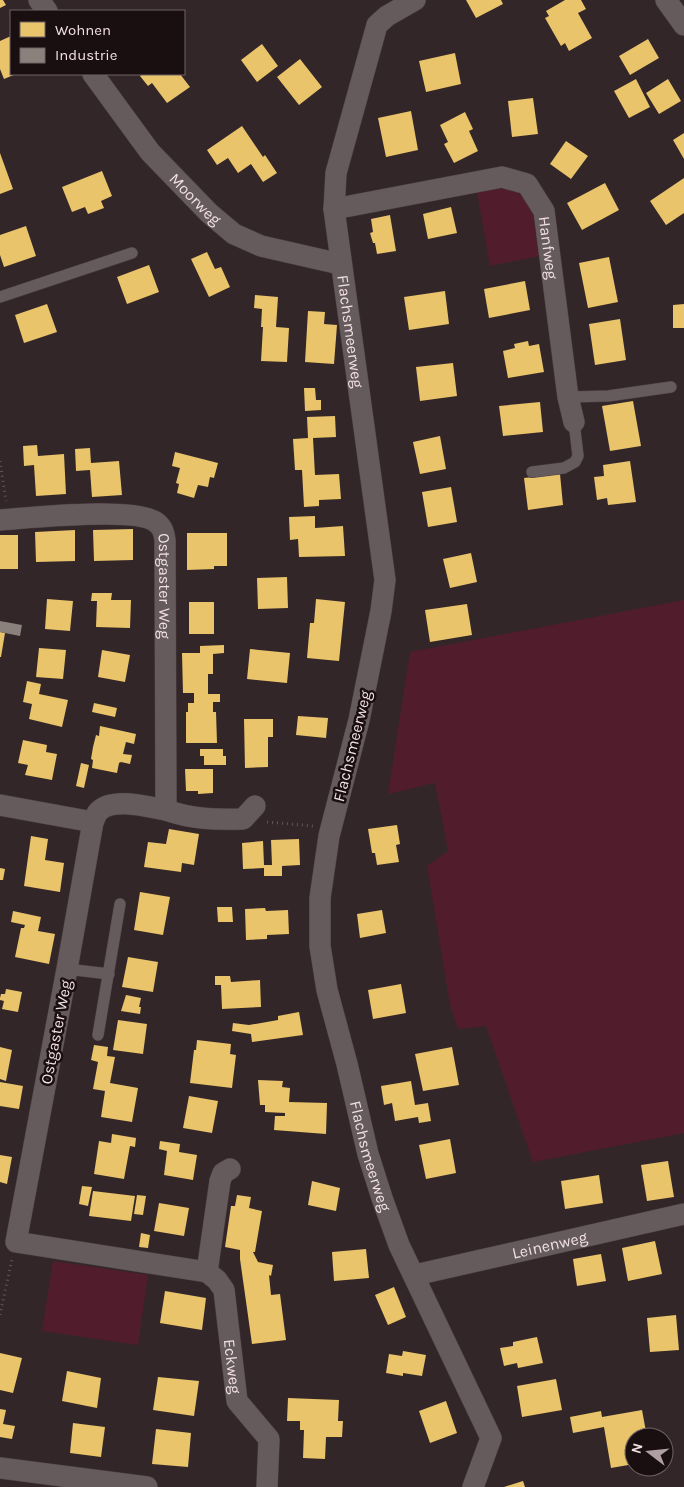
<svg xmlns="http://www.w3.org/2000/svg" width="684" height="1487" font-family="Karla,sans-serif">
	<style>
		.green { fill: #511d2c }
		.homes { fill: #e9c46a }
		.industry { fill: #8a817c }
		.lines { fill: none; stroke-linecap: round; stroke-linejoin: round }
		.service-casing { stroke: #4d4144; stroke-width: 12 }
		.minor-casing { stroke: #4d4144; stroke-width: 22 }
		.path { stroke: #605558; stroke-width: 3; stroke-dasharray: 1 4; stroke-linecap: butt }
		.service { stroke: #655a5c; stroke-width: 11 }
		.minor { stroke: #655a5c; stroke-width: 21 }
		.labels { text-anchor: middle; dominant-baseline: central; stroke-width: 5; stroke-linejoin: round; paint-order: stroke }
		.street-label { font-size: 16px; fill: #f2e0e3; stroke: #190e10 }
	</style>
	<rect width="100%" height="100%" fill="#332629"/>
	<path class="green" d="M500 188 517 192 531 205 540 256 490 266 477 192Z
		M684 600V1133L533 1162 486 1026 458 1029 450 1005 427 866 448 851 435 783 388 794 410 652Z
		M53 1261 148 1275 138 1345 42 1331Z"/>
	<path class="homes" d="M0 0H3L6 5 0 8Z
		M466 0H501L503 4 476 18Z
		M565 0H581L586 9 578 13 592 38 569 51 565 43 561 46 545 18 549 16 546 11Z
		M11 36V74H16L4 79 0 69V41Z
		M648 39 659 58 630 75 619 56Z
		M262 44 278 66 257 82 241 60Z
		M455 53 461 84 426 92 419 61Z
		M300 59 322 87 299 105 277 77Z
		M142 74H180L190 87 167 103 152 83 148 86 140 76Z
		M636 79 650 107 629 118 614 91Z
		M668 79 681 101 659 114 646 93Z
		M533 98 538 134 512 137 508 101Z
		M411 111 418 150 386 157 378 118Z
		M465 112 473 129 469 131 478 151 454 163 444 144 448 142 440 125Z
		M242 126 263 157 265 155 277 173 263 182 251 164 238 173 228 158 217 165 207 150Z
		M684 133V159L673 140Z
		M566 141 588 156 571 179 550 164Z
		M0 153 13 189 0 194Z
		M102 171 112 196 101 201 104 208 88 214 85 207 72 212 62 187Z
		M684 178V213L666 225 650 201Z
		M605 183 619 210 582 230 567 203Z
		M451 207 457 233 428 239 423 214Z
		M390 215 396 251 377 254 375 243H373L370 233 373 232 371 219Z
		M26 226 36 256 4 267 0 255V235Z
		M207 252 215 269 221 267 230 287 209 297 191 259Z
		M609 257 618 302 588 308 579 263Z
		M149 265 159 292 127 304 117 277Z
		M525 281 530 310 489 318 484 289Z
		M445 291 449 324 409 330 404 297Z
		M255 295 278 297 276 327 289 328 287 362 261 361 263 327H261L262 309 254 308Z
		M47 304 57 332 24 343 15 315Z
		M684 304V328H673V305Z
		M308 311 325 312 324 324 337 325 334 364 305 362Z
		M620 319 626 360 595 365 589 324Z
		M528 341 529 346 539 344 544 372 508 378 503 351 515 348 514 344Z
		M453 363 457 396 420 401 416 367Z
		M304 388H315L316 400H321V410L305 411Z
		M633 401 641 446 610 451 602 406Z
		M540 402 543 432 503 436 499 406Z
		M335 416 336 437 313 438 315 475 339 474 341 499 319 500V506L304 507 302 470H295L293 439 308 438 307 417Z
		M440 436 446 469 420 474 413 442Z
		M37 445 38 456 64 454 66 494 36 496 34 465 24 466 23 446Z
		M90 448 91 463 119 461 122 495 92 497 90 470 76 471 75 449Z
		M175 452 218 463 214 478 210 477 208 487 198 485 194 498 177 493 179 484 176 483 180 468 172 466Z
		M630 461 636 502 608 505 607 498 597 500 594 477 604 476 603 465Z
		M560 474 563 505 528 510 524 478Z
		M451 487 457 522 428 527 422 492Z
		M315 516V528L343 526 345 556 299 557 298 539 290 540 289 517Z
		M133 529V560L94 561 93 530Z
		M75 530V561L36 562 35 532Z
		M187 533H227V566H214V569L187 570Z
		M0 535H18V569H0Z
		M471 553 477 582 450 588 443 559Z
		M287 577 288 608 258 609 257 578Z
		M92 593H112L111 600H131L130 628 96 627 97 601H91Z
		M47 599 73 601 70 631 45 629Z
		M316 599 345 602 339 661 307 658 310 623H314Z
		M189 602H214V634H189Z
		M467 604 472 635 430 642 425 610Z
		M0 632 5 633 1 657H0Z
		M224 645V653L213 654V674H208V694H220V702H213V712H216L217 743H186V712H188V703H194V693H183L182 653H200V646Z
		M39 648 66 650 63 679 36 677Z
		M250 649 290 653 287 683 247 679Z
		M102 650 130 655 125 682 98 677Z
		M27 681 41 684 39 694 68 700 62 727 29 719 32 704 23 702Z
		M94 703 117 708 115 717 92 712Z
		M298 716 328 718 326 738 296 735Z
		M244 719H273V737H268V767L245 768Z
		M100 726 136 734 134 744 126 742 123 754 132 755 130 764 121 762 119 763 117 773 92 768 93 760 91 759 93 747 96 735 99 736Z
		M23 740 47 745 46 752 57 754 52 780 25 775 28 765 18 763Z
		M200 749H223V756H226V765H204V756H200Z
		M81 763 89 765 84 788 76 786Z
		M185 769H213V793L198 794V791H186Z
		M397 825 400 844 396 845 399 862 377 865 375 853H372L368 829Z
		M169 829 199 834 194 865 182 863 181 872 144 867 148 842 166 844Z
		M31 836 48 839 45 860 64 863 60 892 24 886Z
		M299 839 300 865 282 866V876H264V868L243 869 242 843 263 841 264 865H272L271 840Z
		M0 868 5 869 3 880H0Z
		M140 892 170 897 163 935 134 930Z
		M217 907H232L233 922H218Z
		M265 908 266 911 288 910 289 934 267 935V939L246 940 245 909Z
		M382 910 386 933 360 938 357 914Z
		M13 911 41 917 38 931 55 934 49 964 15 957 21 928H24L25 925 11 922Z
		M128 957 158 962 153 992 122 987Z
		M215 976H230L231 982 260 980 261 1007 222 1009 221 985H215Z
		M401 984 406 1013 373 1019 368 990Z
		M6 989 22 992 18 1012 2 1009 4 1001 0 1000V998L1 994H5Z
		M126 995 141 998 139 1007H141L140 1014 121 1011Z
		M299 1012 303 1035 252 1042 251 1034 232 1031 233 1023 249 1025 278 1020V1016Z
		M118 1020 147 1024 143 1054 113 1050Z
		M197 1040 231 1044 230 1054 236 1055 232 1088 190 1083 194 1050H196Z
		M94 1045 108 1047 107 1056 115 1057 110 1083 138 1088 132 1122 101 1117 105 1091 93 1089 98 1062 91 1060Z
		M0 1047 12 1050 6 1081 0 1079Z
		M452 1047 459 1085 423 1091 415 1054Z
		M258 1080 283 1081 282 1087 290 1088 289 1102 327 1103 326 1134 274 1130 275 1116H285V1113L265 1112V1105H260Z
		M411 1081 415 1105 428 1103 431 1121 419 1123 418 1117 395 1121 392 1103 384 1105 381 1086Z
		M0 1082 23 1086 19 1109 0 1106Z
		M189 1096 218 1101 212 1133 183 1128Z
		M112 1134 136 1138 135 1147 130 1146 124 1179 94 1174 99 1141 111 1143Z
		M450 1139 456 1173 426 1179 419 1145Z
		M160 1141 180 1144 179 1152 197 1155 193 1180 164 1175 167 1151 159 1149Z
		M0 1155 12 1157 7 1184 0 1182Z
		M668 1161 674 1197 647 1201 641 1165Z
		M599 1175 603 1203 565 1209 561 1181Z
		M312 1181 340 1188 336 1211 308 1205Z
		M82 1186 92 1187 88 1206 79 1204Z
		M93 1191 135 1196 131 1221 89 1216Z
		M137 1195 146 1196 143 1215 134 1214Z
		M237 1195 251 1197 249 1208 262 1211 255 1252H253L258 1262 273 1265 271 1276 269 1275 271 1295 280 1294 286 1340 252 1344 240 1259V1250L225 1247 231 1206H235Z
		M159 1203 189 1208 184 1236 154 1231Z
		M141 1233 150 1235 148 1248 139 1247Z
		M655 1241 662 1274 628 1281 622 1248Z
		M366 1249 369 1278 334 1281 332 1252Z
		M601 1254 606 1281 577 1286 573 1259Z
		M394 1287 406 1317 388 1325 375 1295Z
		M165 1291 206 1298 202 1330 160 1323Z
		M676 1315 679 1350 650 1352 647 1318Z
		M537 1337 543 1363 518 1368 517 1363 504 1366 500 1348 513 1346V1342Z
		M403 1351 426 1355 422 1376 403 1373V1376L386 1373 389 1354 402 1356Z
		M0 1353 22 1358 13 1393 0 1390Z
		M67 1371 101 1378 97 1408 62 1401Z
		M158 1377 199 1381 194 1416 153 1410Z
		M556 1379 562 1410 522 1417 517 1386Z
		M288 1398 339 1400 338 1421H343L342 1437H326L325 1459 303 1458 304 1430H300V1421H287Z
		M446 1401 457 1433 430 1443 419 1411Z
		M0 1409 6 1410 3 1424 15 1426 12 1439 0 1437Z
		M642 1410 647 1437H634V1464L611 1468 604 1427 573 1433 570 1417 601 1411 602 1417Z
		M73 1423 105 1427 101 1457 70 1453Z
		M156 1429 191 1433 188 1467 152 1464Z
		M523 1481 525 1487H504Z"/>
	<path class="industry" d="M0 621 22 625 20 636 0 632Z"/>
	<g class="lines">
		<defs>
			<path id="service" d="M0 297 132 253
				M568 397 608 396 671 387
				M532 472 564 468 575 462 578 456 574 422
				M67 969 109 974
				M98 1035 120 904"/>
			<g id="minor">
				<path d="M39 0 47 11"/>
				<path id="s1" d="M415 0 387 16 377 25 336 173 334 209 385 580 381 611 359 720 329 836 320 898V946L327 990 347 1064 368 1154 382 1198 399 1245 491 1438 473 1487"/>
				<path d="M666 0 684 25"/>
				<path id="s2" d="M93 74 150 152 209 213 234 234 261 246 340 264"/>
				<path id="s3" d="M334 209 502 177 527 184 544 211 568 397 574 422"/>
				<path id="s4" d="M0 520C29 518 138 506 157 523 163 528 164 533 165 540L166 810C149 807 113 797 99 811 96 813 95 819 93 822L67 969 16 1242 207 1272 217 1280 224 1290 237 1401 269 1439 267 1487"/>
				<path d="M0 805 93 822"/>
				<path d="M166 810C191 819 216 820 243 819L255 806"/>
				<path d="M207 1272 220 1181 223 1173 230 1169"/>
				<path id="s5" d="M415 1275 684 1214"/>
				<path d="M0 1468 147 1487"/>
			</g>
		</defs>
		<use href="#service" class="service-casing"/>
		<use href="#minor" class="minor-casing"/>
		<path class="path" d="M0 461 6 501
			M267 822 313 826
			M0 1315 12 1259"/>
		<use href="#service" class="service"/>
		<use href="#minor" class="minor"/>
	</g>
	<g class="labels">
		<g class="street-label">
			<text stroke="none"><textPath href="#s2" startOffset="162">Moorweg</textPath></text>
			<text stroke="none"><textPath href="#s3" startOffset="266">Hanfweg</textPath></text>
			<text stroke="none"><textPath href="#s1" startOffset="359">Flachsmeerweg</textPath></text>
			<text stroke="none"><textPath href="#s4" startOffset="224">Ostgaster Weg</textPath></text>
			<text transform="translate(352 746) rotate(-76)">Flachsmeerweg</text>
			<text transform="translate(56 1032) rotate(-79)">Ostgaster Weg</text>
			<text stroke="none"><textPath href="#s1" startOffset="1199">Flachsmeerweg</textPath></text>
			<text stroke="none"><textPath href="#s5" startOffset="138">Leinenweg</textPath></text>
			<text stroke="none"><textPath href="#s4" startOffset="1252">Eckweg</textPath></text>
		</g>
	</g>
	<rect x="10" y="10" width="175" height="65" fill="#190e10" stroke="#706264"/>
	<rect x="20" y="22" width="25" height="15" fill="#e9c46a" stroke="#706264"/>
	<text x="55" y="35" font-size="15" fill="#f2e0e3">Wohnen</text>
	<rect x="20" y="48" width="25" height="15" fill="#8a817c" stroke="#706264"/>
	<text x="55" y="60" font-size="15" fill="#f2e0e3">Industrie</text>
	<g transform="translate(649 1452) rotate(286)"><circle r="24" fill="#190e10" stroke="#706264"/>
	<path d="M0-4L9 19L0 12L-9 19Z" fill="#af9fa2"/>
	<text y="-8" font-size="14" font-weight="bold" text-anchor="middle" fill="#f2e0e3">N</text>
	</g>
</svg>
